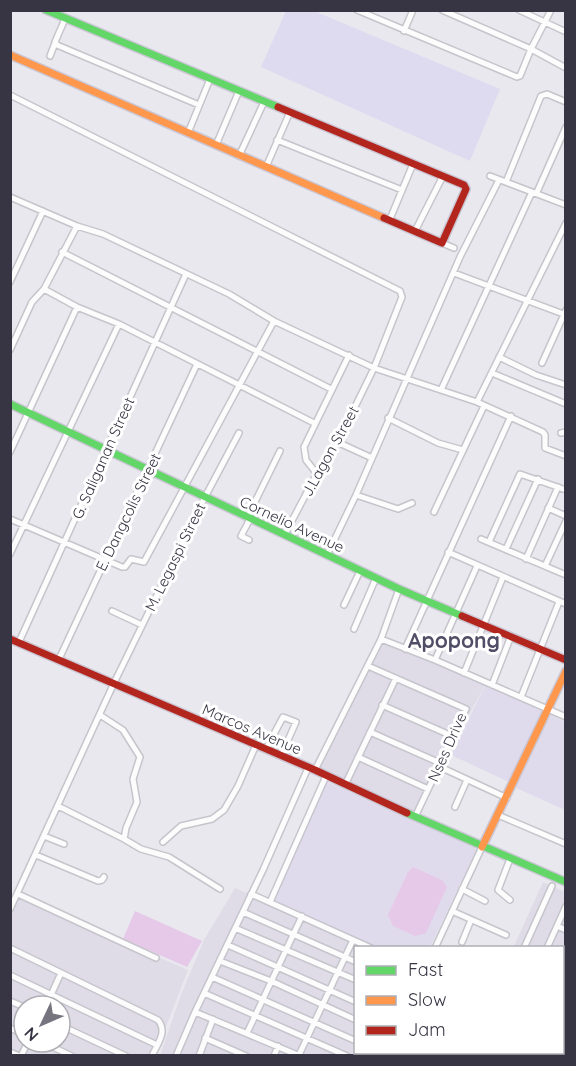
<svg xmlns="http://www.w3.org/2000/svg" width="576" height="1066" font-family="Quicksand,sans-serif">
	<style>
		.residential { fill: #dfdce8; fill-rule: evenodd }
		.commercial { fill: #dedbf1 }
		.education { fill: #dfdbec }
		.green { fill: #e6c9e8 }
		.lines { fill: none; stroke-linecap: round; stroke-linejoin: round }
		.stream { stroke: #ebe9ba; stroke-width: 1.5 }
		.street-casing { stroke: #c6c5cc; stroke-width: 8 }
		.fast-casing { stroke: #cac6d4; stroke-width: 10 }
		.slow-casing { stroke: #cac6d4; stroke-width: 10 }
		.jam-casing { stroke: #cac6d4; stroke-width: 10 }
		.street { stroke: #fcfcfc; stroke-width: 5 }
		.fast { stroke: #63d668; stroke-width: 7 }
		.slow { stroke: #ff974d; stroke-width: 7 }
		.jam { stroke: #b3261e; stroke-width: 7 }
		.labels { text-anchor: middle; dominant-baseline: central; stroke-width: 6; stroke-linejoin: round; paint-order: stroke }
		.street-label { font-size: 15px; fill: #373543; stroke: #fff }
		.district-label { font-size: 21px; font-weight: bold; fill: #504d66; stroke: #fff }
	</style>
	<rect width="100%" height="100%" fill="#e9e8ee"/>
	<path class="residential" d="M379 638 486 683 415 817 317 767Z
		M543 882 565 892V1031L562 1030V948H513Z
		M235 888 367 947 356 948V1052L383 1053 382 1055 160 1056 180 997 204 940Z
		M10 892 188 970 155 1055H11ZM24 1006H60V1042H24Z"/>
	<path class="commercial" d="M286 11H314L500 89 470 161 261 67Z"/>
	<path class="education" d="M485 686 545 712 511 783 451 755Z
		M551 715 565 722V810L514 787Z
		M327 782 477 849 430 947H375L271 902Z"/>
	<path class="green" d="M413 867 442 880 447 887 426 933 415 936 393 926 388 915 408 872Z
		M135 911 202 941 187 967 123 939Z"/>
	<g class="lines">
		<path class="stream" d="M94 679 110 686"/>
		<defs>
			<path id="street" d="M357 10 517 77 520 76 531 49 551 10
				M442 10 531 49 566 68
				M519 10 566 32
				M65 19 55 42 57 45 199 105
				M404 31 413 10
				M50 56 55 43
				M10 95 400 291 402 297 374 368 330 458 324 467 315 477 285 534
				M188 133 210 79
				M277 140 402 190
				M216 145 239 91
				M239 156 264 102
				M266 167 290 112
				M490 176 566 205
				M506 182 541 96 547 94 566 102
				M537 192 566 127
				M10 197 77 226 103 234 229 294 274 321 374 368 477 402 543 432 545 435V448L566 456
				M390 219 413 164
				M415 231 443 176
				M442 243 454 248
				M62 252 331 389
				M454 273 566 315
				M10 282 43 211
				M44 289 77 307 119 324 314 423
				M10 350 32 302 44 289 77 226
				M499 357 536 375 566 385
				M542 363 566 310
				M492 373 566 404
				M441 390 532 192
				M477 402 566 223
				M388 418 438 443 463 450
				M561 433 566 432
				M337 442 372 458
				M10 452 77 307
				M317 474 306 460 304 447 349 355
				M356 495 398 509 412 503
				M548 508 566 516
				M434 512 484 406
				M247 518 280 451
				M10 519 122 567H125L131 559 144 562 274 321
				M481 539 566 575
				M249 540 241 536 250 519
				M489 542 520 474 566 490
				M506 549 538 479
				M448 552 566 604
				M10 554 119 324
				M327 555 356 495 460 257 499 180
				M526 559 558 487
				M545 566 566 521
				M344 605 360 571
				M112 611 142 625
				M354 629 376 578
				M381 639 435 660 566 717
				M19 642 186 274
				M405 649 511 416
				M59 659 197 364
				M435 660 477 566
				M368 666 466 709 415 817
				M464 673 503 577
				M492 685 511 636
				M521 697 559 602
				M382 705 452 736
				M100 715 123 730 140 757 133 779 137 802 126 828 124 839 141 849 169 857 220 889
				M370 732 440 763
				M266 749 283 717 296 722 281 756
				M358 757 428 789
				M438 766 507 798
				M315 770 381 639 399 589
				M345 785 396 678
				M58 806 124 839
				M455 807 467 780
				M498 815 566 844
				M44 836 64 844
				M163 842 181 826 212 819 224 810 238 786 256 745
				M36 855 98 881 102 880 104 877
				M462 889 485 901
				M18 894 156 958
				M251 894 371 948
				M510 900 498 890 510 859
				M270 902 326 776
				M10 909 114 683 205 497 239 433
				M452 911 506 935
				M243 912 356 962
				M557 926 566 930
				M235 928 356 980
				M462 942 471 920
				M228 945 356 1002
				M10 948 158 1020C168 1032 157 1044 152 1056
				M435 948 482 847
				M524 948 552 886
				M547 948 566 906
				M562 952 566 953
				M220 961 271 981 356 1020
				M10 975 157 1045
				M562 975 566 977
				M212 977 356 1041
				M204 993 347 1056
				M562 998 566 999
				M10 1001 24 1007
				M46 1006 61 973
				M195 1012 300 1056
				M562 1019 566 1020
				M60 1025 126 1056
				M10 1028 24 1034
				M247 1033 302 916
				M205 1038 246 1056
				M42 1042 72 1056
				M10 1052 19 1056
				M381 1052 385 1054
				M462 1052 469 1056
				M299 1055 353 940
				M21 1056 28 1042
				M176 1056 195 1012 263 870 308 768
				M199 1056 213 1019
				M274 1056 278 1046"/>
			<path id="fast" d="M46 10 278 107
				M10 404 399 589 462 616
				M407 813 566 882"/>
			<path id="slow" d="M10 55 384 218
				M482 847 566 671"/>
			<path id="jam" d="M278 107 464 185 466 189 442 243 384 218
				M462 616 566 660
				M10 639 315 770 407 813"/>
		</defs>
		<use href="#street" class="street-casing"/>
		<use href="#fast" class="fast-casing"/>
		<use href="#slow" class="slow-casing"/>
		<use href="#jam" class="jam-casing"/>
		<use href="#street" class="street"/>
		<use href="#fast" class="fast"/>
		<use href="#slow" class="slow"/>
		<use href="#jam" class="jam"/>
	</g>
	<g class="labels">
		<g class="street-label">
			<text transform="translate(330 451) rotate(-61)">J.Lagon Street</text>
			<text transform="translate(103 458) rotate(-66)">G. Saliganan Street</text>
			<text transform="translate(128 512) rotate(-64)">E. Dangcolis Street</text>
			<text transform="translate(292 524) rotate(25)">Cornelio Avenue</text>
			<text transform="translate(175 557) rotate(-64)">M. Legaspi Street</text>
			<text transform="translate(252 729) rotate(23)">Marcos Avenue</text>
			<text transform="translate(447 747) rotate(-66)">Nses Drive</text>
		</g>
		<g class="district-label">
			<text x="454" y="640">Apopong</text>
		</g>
	</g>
	<rect width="576" height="1066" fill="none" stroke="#373543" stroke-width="24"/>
	<rect x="354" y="946" width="210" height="108" fill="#ffffff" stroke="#afaeb4" stroke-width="1.5"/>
	<rect x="366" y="966" width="30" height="9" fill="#63d668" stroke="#afaeb4" stroke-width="1.5"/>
	<text x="408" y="976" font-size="18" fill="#373543">Fast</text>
	<rect x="366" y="996" width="30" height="9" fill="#ff974d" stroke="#afaeb4" stroke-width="1.5"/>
	<text x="408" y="1006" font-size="18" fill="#373543">Slow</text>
	<rect x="366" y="1026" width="30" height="9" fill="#b3261e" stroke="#afaeb4" stroke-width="1.5"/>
	<text x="408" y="1036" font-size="18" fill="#373543">Jam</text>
	<g transform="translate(42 1024) rotate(226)"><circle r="28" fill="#ffffff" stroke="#afaeb4" stroke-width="1.5"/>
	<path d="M0-4.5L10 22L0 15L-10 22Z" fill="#75747f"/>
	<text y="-9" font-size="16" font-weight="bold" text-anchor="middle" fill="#373543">N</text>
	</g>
</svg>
